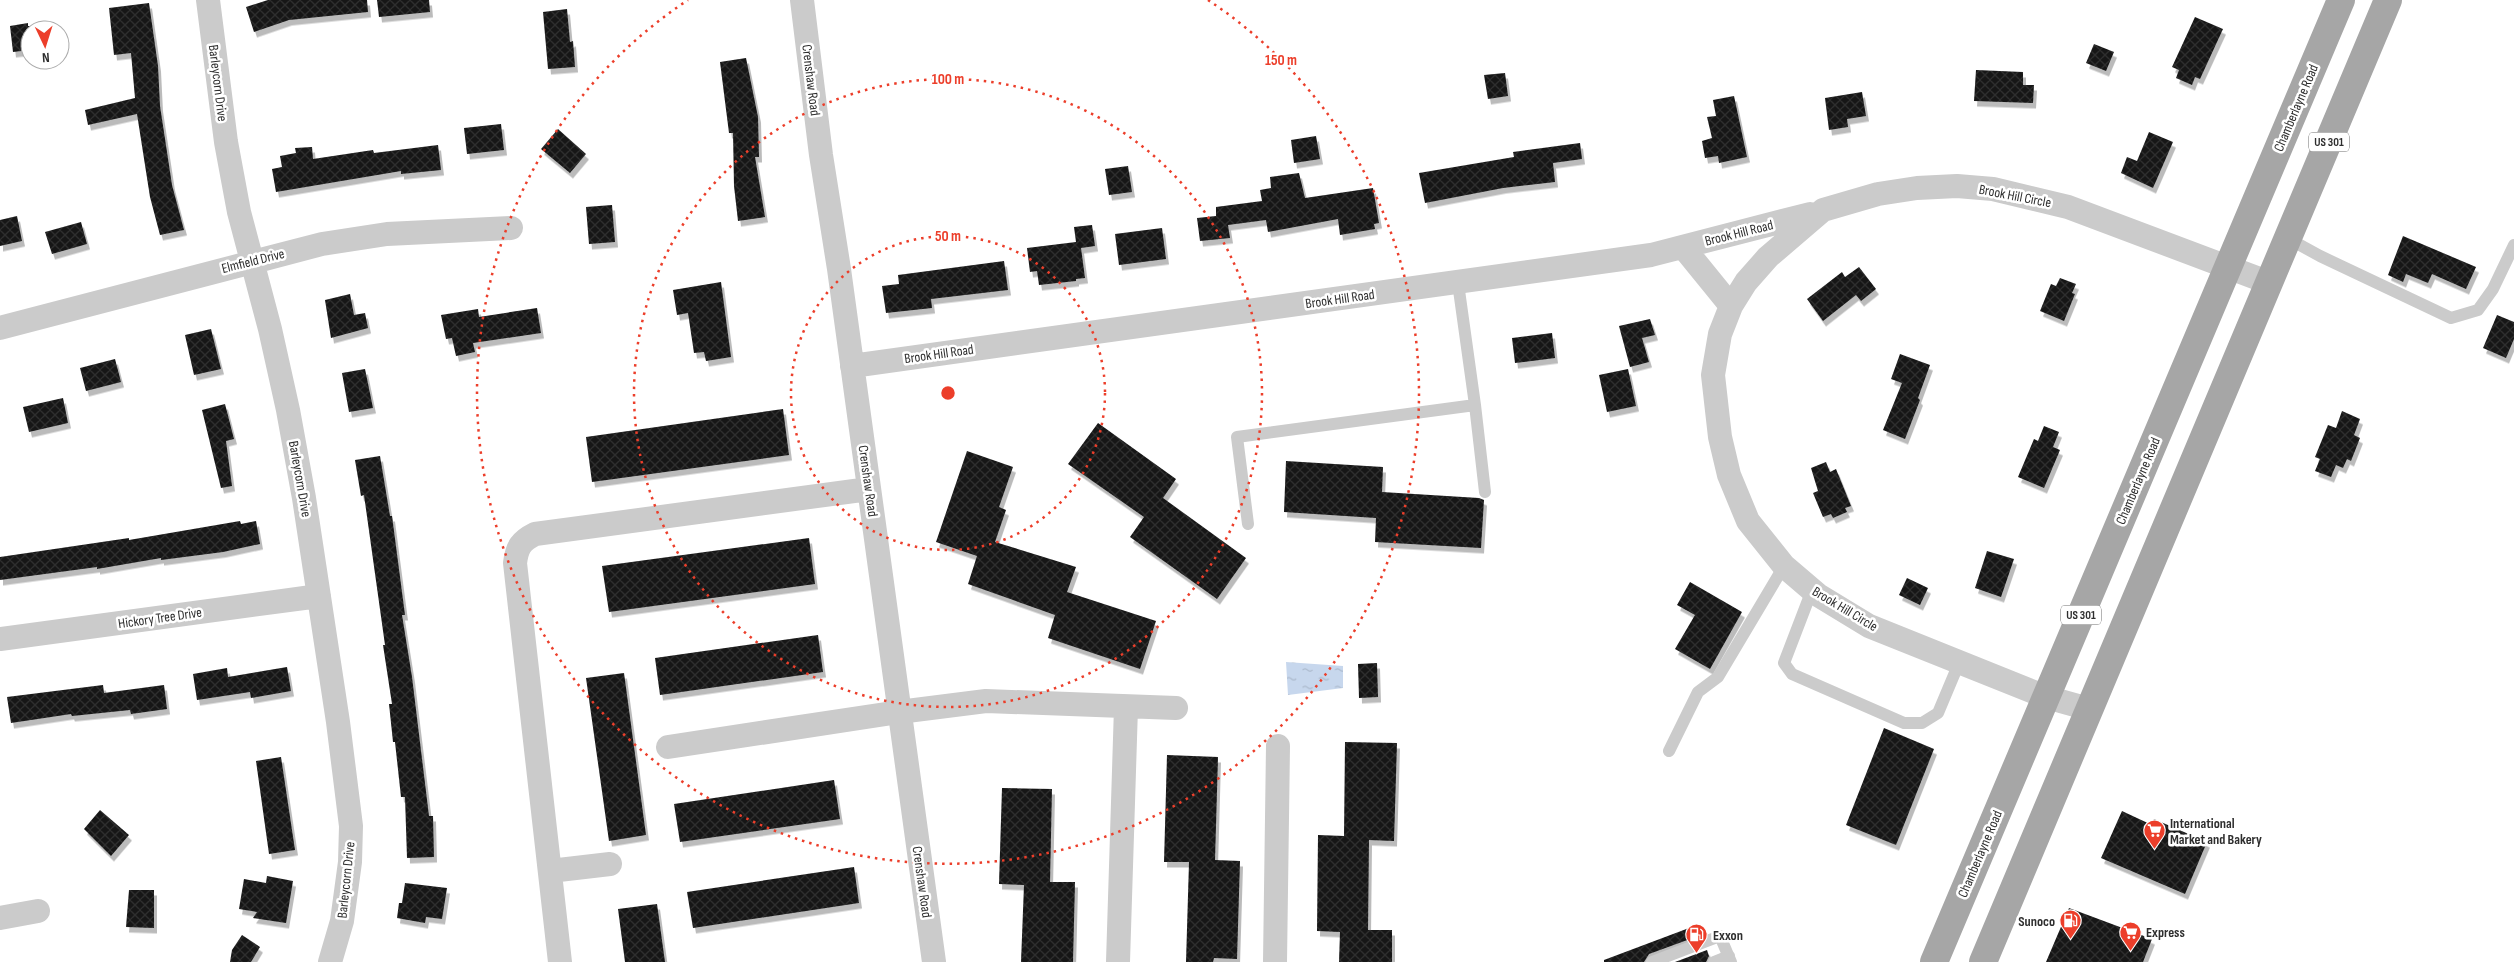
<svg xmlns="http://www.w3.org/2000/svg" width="2514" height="962" font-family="'Sofia Sans Condensed',sans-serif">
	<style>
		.water { fill: url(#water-ripples) }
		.building { fill: url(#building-cross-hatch); filter: url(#shadow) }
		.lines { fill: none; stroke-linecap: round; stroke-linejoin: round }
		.lane { stroke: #cbcbcb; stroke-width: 12 }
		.street { stroke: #cbcbcb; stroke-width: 24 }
		.primary { stroke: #a6a6a6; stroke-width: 28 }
		.ring { fill: none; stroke: #ec3e2a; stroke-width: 2.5; stroke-dasharray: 2.5 5 }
		.labels { text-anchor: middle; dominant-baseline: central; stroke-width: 5; stroke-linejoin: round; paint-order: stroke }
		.shield { fill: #fff; stroke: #6d6d6d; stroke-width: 1 }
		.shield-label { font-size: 12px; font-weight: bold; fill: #2e2e2e }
		.street-label { font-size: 14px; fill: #2e2e2e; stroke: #fff }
		.poi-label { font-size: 14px; font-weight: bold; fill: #2e2e2e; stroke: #fff; text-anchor: start }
		.centre { fill: #ec3e2a; stroke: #fff; stroke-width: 2.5 }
		.ring-label { font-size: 15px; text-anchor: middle; font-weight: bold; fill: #ec3e2a; stroke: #fff; stroke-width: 5; stroke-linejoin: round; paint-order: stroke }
	</style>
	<defs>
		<pattern id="water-ripples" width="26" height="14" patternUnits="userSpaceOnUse" patternTransform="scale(1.25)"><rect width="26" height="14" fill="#c7d7ed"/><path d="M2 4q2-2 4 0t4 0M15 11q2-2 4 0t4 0" fill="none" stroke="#abb9cc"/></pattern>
		<pattern id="building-cross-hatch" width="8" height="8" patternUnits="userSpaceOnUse" patternTransform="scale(1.25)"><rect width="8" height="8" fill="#151515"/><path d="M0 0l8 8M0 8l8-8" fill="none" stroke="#2f2f2f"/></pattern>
		<filter id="shadow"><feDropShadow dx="3" dy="5.5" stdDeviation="0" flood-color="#0004"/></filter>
	</defs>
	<rect width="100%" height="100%" fill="#fff"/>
	<path class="water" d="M1286 662 1343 666V688L1288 695Z"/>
	<path class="building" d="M268 0H367L368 12 289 20 254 32 246 7Z
		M377 0H429L430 12 379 17Z
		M149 3 158 66 160 106 172 185 184 230 160 235 150 197 137 114 88 125 85 110 135 98 131 53 114 55 109 8Z
		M567 9 570 42 573 41 575 67 548 69 543 12Z
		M2195 17 2223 29 2200 79 2195 77 2192 85 2176 78 2179 70 2172 67Z
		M28 23V26H30V50L13 52 10 26Z
		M2094 44 2114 52 2106 71 2086 63Z
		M746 58 758 117 759 157H755L765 217 738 221 734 186 733 133H729L720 62Z
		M1976 70 2023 72V85H2034L2033 103 1974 101Z
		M1505 73 1508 96 1488 99 1484 75Z
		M1862 92 1866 116 1847 119 1848 127 1829 130 1825 98Z
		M1734 96 1747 157 1719 163 1718 156 1705 158 1702 141 1712 138 1707 117 1716 116 1713 100Z
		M501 124 504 150 467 154 464 128Z
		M558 129 586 154 570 173 541 149Z
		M2149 132 2173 142 2153 188 2121 173 2127 157 2137 161Z
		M1316 136 1320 159 1294 163 1291 140Z
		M1580 143 1582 159 1553 163 1555 182 1503 188 1425 203 1419 173 1514 157 1513 152Z
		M438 145 441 170 401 174V171L276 192 272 169 282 167 280 156 296 153 295 148 312 147 313 159 373 150 374 153Z
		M1128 166 1132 192 1109 195 1105 169Z
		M1299 173 1305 198 1373 188 1379 223 1374 224 1375 229 1340 235 1338 219 1268 232 1266 220 1228 225 1230 238 1200 241 1197 218 1216 216V207L1262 201 1260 190 1271 188 1270 177Z
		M612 205 615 242 589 244 586 207Z
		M17 216 22 241 0 246V220Z
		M81 222 87 244 52 254 45 232Z
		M1092 225 1095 246 1081 248 1085 278 1076 279V281L1039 285 1037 271 1030 272 1027 248 1076 242 1074 227Z
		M1162 228 1166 259 1119 265 1115 234Z
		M2403 236 2476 267 2466 289 2432 274 2428 283 2406 274 2403 282 2388 275Z
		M1004 261 1008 290 931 299 932 308 886 313 882 286 899 284 898 275Z
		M1859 267 1876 289 1861 301 1856 295 1823 321 1807 299 1842 272 1845 277Z
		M2060 278 2076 284 2072 293 2075 294 2064 321 2040 311 2051 284 2056 286Z
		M721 282 731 357 706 361 704 352 694 353 688 313 677 315 673 290Z
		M350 294 354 315 365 313 368 328 331 338 325 300Z
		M537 308 541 333 473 343 475 352 456 356 452 338 446 339 441 315 478 309 479 317Z
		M2497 315 2514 322V339L2506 358 2483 348Z
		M1650 319 1655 335 1642 338 1649 362 1630 367 1619 326Z
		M211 329 221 369 194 375 185 335Z
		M1552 333 1555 358 1515 363 1512 338Z
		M1900 354 1930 365 1918 398 1920 400 1905 439 1883 430 1902 383 1891 379Z
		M115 359 121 382 86 391 80 368Z
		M365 369 373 408 349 412 342 373Z
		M1628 369 1636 406 1607 412 1599 375Z
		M63 398 68 423 29 432 23 407Z
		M225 404 234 439 226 441 232 486 221 488 202 410Z
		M783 409 789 455 592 482 586 437Z
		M2342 411 2360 419 2354 435 2360 438 2351 461 2347 459 2343 468 2336 465 2331 477 2315 471 2320 459 2315 457 2328 425 2336 428Z
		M1098 423 1176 479 1163 498 1246 558 1217 599 1130 537 1144 517 1068 464Z
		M2044 426 2059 432 2053 447 2060 450 2044 488 2018 477 2034 439 2038 441Z
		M967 451 1013 467 999 507 1006 510 995 542 1076 567 1067 592 1156 621 1140 669 1048 638 1055 615 968 584 977 556 936 542Z
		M380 456 390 516H392L405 615H402L412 677 429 816H433L434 857 407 858 405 797H401L395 742H393L389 704H392L383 645H385L364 495 361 496 355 460Z
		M1286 461 1383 467 1382 492 1479 498 1484 500 1481 548 1375 542 1376 518 1284 512Z
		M1826 462 1830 472 1836 469 1851 506 1845 508 1847 512 1833 518 1831 514 1823 517 1813 493 1818 491 1811 468Z
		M240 521 241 524 256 521 260 544 223 552 161 560V558L97 569V567L0 580V557L129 538V540Z
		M809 538 815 584 609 612 602 566Z
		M1987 551 2014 559 2001 597 1975 588Z
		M1907 578 1928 588 1920 605 1899 595Z
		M1690 582 1742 612 1710 669 1675 649 1695 615 1677 605Z
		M818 635 823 672 660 695 655 658Z
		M1377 663 1378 697 1359 698 1358 664Z
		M287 667 291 691 251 698 250 692 197 700 193 674 227 668 228 677Z
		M624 673 646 835 609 841 586 678Z
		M103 685 104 693 164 685 167 709 131 714 130 710 72 716 71 714 11 723 7 697Z
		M1884 728 1934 749 1896 845 1846 825Z
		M1345 742 1397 743 1394 841 1369 840 1368 930H1392V962H1339L1340 932 1317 931 1318 835 1344 836Z
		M1167 755 1218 757 1215 860 1240 861 1237 959 1214 958 1213 962H1186L1189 862H1164Z
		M281 757 295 850 269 854 256 761Z
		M834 780 840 819 680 842 674 804Z
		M1002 788 1052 789 1050 882H1075L1073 962H1021L1024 885 999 884Z
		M100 810 129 835 111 856 84 829Z
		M2122 811 2152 825 2154 819 2207 842 2185 894 2101 858Z
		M854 867 859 903 693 928 687 892Z
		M267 876 293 881 286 923 253 918 257 912 239 909 244 879 266 883Z
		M405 883 447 888 442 919 426 917 425 923 397 918 399 903H402Z
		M129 890H154V928L126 927Z
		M657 904 665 962H625L618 909Z
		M2069 908 2152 939 2143 962H2046Z
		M1697 925 1701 935 1649 954 1644 962H1604V960Z
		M242 935 260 947 251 962H230L232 950Z
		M1707 950 1709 956 1706 962H1675Z"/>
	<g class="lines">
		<path class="lane" d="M2289 239 2320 256 2451 318 2478 310 2493 289 2514 245
			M1475 405 1485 492
			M1248 524 1237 437 1475 405 1458 283
			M1812 590 1784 663 1792 674 1904 723H1922L1938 713 1959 663
			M1669 751 1698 692 1718 677 1784 566
			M1652 962 1720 936 1731 962
			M1714 962 1729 956"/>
		<path class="street" d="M208 0 226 142 239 212 270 329 288 410 304 498 338 722 351 826 350 862 342 921 330 962
			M802 0 821 155 839 269 934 962
			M1683 247 1731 306
			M0 328 322 244 387 234 511 228
			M852 366 1651 255 1810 214
			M0 639 319 596
			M2089 709 2046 697 1869 626 1818 595 1784 566 1748 521 1729 475 1720 437 1713 375 1720 334 1731 306 1746 282 1768 257 1823 210 1878 194 1917 188 1957 186 1993 189 2068 207 2270 283
			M668 747 899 712 986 701 1176 708
			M550 871 610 864
			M0 918 38 911
			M560 962 515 563C517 547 521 541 535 534L869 489
			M1118 962 1126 707
			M1275 962 1278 746"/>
		<path class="primary" d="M1934 962 2341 0
			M1983 962 2388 0"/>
	</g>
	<g class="ring">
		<circle cx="948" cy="393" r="157"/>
		<circle cx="948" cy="393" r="314"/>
		<path d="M1208 0A471 471 0 1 1 688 0"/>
	</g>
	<defs>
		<symbol id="supermarket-pin" viewBox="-11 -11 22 30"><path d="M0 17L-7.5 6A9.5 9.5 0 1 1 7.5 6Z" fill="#ec3e2a" stroke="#fff"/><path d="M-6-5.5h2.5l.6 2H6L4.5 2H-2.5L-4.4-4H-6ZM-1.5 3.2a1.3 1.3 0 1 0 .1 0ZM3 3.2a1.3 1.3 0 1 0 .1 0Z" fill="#fff"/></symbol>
		<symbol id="fuel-pin" viewBox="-11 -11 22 30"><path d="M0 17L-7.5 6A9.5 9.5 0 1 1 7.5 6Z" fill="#ec3e2a" stroke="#fff"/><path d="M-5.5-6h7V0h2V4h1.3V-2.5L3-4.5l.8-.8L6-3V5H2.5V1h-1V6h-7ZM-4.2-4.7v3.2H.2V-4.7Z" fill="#fff"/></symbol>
	</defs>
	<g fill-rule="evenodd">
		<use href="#supermarket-pin" x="2142" y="818" width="25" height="34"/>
		<use href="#fuel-pin" x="2058" y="908" width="25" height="34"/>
		<use href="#supermarket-pin" x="2118" y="920" width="25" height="34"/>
		<use href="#fuel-pin" x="1684" y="922" width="25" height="34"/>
	</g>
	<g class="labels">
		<g class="shield">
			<rect x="2309" y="132.5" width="40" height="19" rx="4"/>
			<rect x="2061" y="605.5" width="40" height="19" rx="4"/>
		</g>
		<g class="shield-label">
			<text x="2329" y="142">US 301</text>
			<text x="2081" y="615">US 301</text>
		</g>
		<g class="street-label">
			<text transform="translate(811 80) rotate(83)">Crenshaw Road</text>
			<text transform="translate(218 83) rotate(83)">Barleycorn Drive</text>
			<text transform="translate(2296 108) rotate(-67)">Chamberlayne Road</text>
			<text transform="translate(2015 196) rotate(11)">Brook Hill Circle</text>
			<text transform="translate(1739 233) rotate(-14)">Brook Hill Road</text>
			<text transform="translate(253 261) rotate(-14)">Elmfield Drive</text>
			<text transform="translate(1340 299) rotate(-8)">Brook Hill Road</text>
			<text transform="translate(939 354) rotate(-8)">Brook Hill Road</text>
			<text transform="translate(300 479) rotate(80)">Barleycorn Drive</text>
			<text transform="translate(868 481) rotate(82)">Crenshaw Road</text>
			<text transform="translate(2138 481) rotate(-67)">Chamberlayne Road</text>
			<text transform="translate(1845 609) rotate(31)">Brook Hill Circle</text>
			<text transform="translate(160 618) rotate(-8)">Hickory Tree Drive</text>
			<text transform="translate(1980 854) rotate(-67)">Chamberlayne Road</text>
			<text transform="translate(346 880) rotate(-84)">Barleycorn Drive</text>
			<text transform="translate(922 882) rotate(82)">Crenshaw Road</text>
		</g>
		<g class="poi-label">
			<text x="2170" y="823">International<tspan x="2170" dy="16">Market and Bakery</tspan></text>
			<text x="2055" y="921" text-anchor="end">Sunoco</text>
			<text x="2146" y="932">Express</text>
			<text x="1713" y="935">Exxon</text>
		</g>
	</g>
	<circle cx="948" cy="393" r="8" class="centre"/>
	<g class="ring-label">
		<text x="1281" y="65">150 m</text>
		<text x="948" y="84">100 m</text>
		<text x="948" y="241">50 m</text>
	</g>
	<g transform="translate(45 45) rotate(176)"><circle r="24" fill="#ffffff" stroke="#ababab"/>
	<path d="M0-4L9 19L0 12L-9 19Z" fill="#ec3e2a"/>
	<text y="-8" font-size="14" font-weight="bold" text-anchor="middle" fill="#2e2e2e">N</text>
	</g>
</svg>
